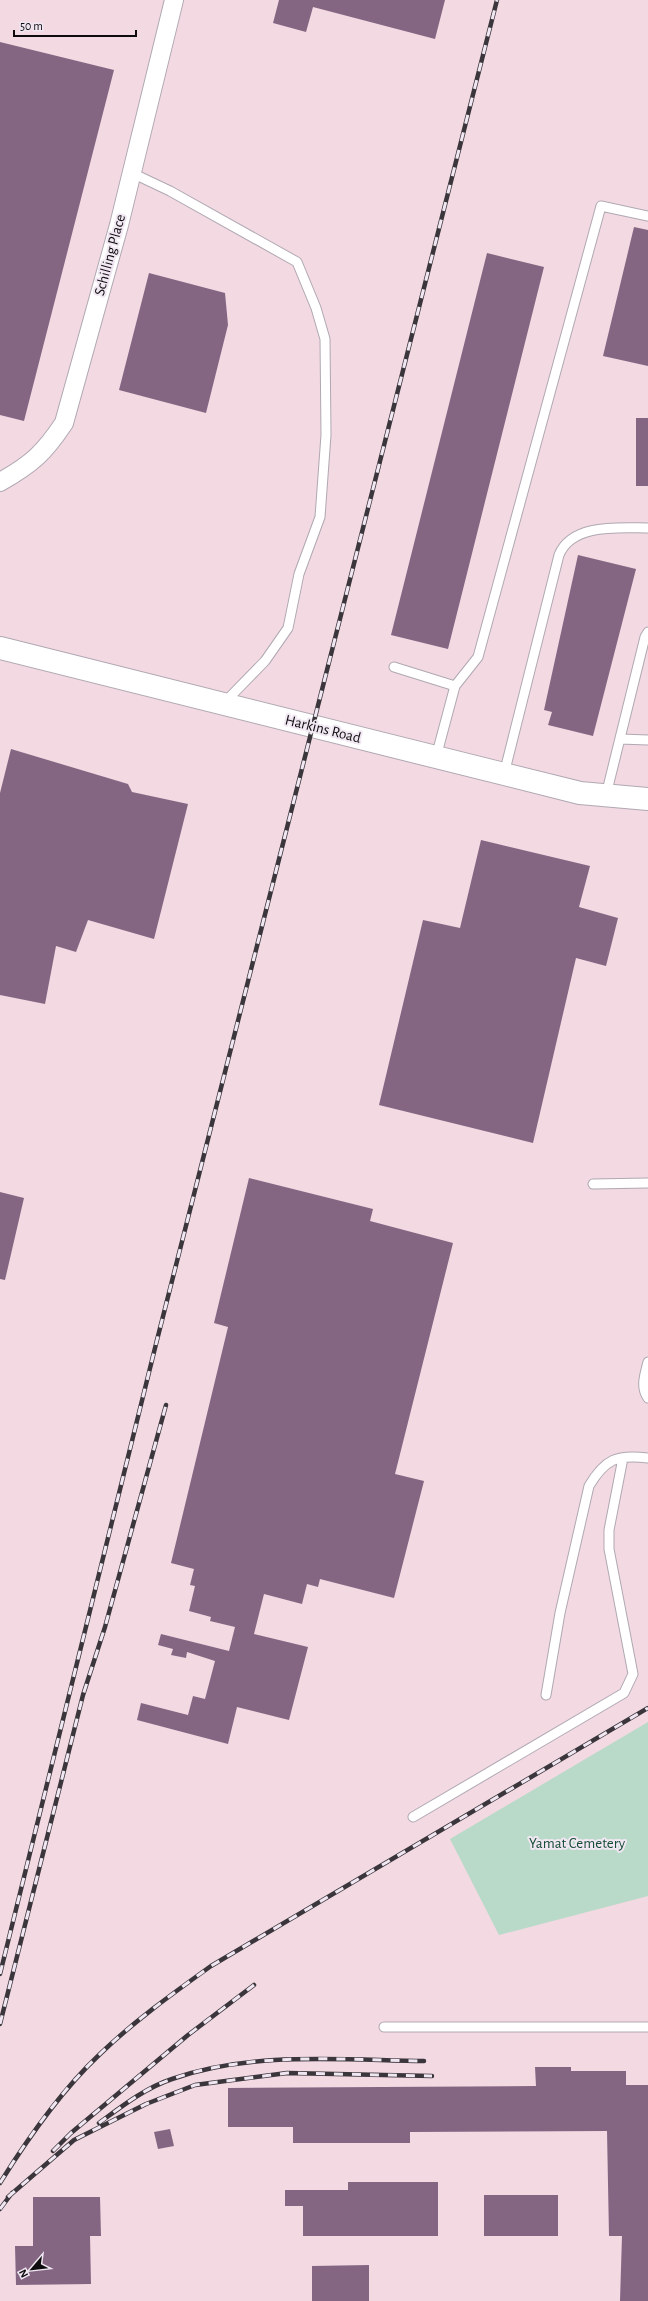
<svg xmlns="http://www.w3.org/2000/svg" width="648" height="2301" font-family="'Alegreya Sans',sans-serif">
	<style>
		.industrial { fill: #f2d9e2 }
		.green { fill: #b9dac8 }
		.building { fill: #846683 }
		.lines { fill: none; stroke-linecap: round; stroke-linejoin: round }
		.lane-casing { stroke: #b0a8b2; stroke-width: 11 }
		.street-casing { stroke: #b0a8b2; stroke-width: 20 }
		.secondary-casing { stroke: #b0a8b2; stroke-width: 24 }
		.lane { stroke: #fff; stroke-width: 9 }
		.street { stroke: #fff; stroke-width: 18 }
		.secondary { stroke: #fff; stroke-width: 22 }
		.rail-casing { stroke: #3a363b; stroke-width: 4.5 }
		.rail { stroke: #f0e7f2; stroke-width: 3; stroke-dasharray: 9; stroke-linecap: butt }
		.labels { text-anchor: middle; dominant-baseline: central; stroke-width: 4; stroke-linejoin: round; paint-order: stroke }
		.street-label { font-size: 15px; fill: #0e0b0e; stroke: #f0e7f2 }
		.park-label { font-size: 15px; fill: #164c35; stroke: #f0e7f2 }
	</style>
	<rect width="100%" height="100%" fill="#f0e7f2"/>
	<path class="industrial" d="M0 0H648V2301H0Z"/>
	<path class="green" d="M648 1722V1896L499 1935 450 1839Z"/>
	<path class="building" d="M279 0H445L435 39 313 7 306 32 273 23Z
		M0 42 114 70 24 421 0 415Z
		M634 227 648 230V366L603 356Z
		M487 253 544 267 448 649 391 635Z
		M149 273 225 293 228 325 206 413 119 390Z
		M636 418H648V486H636Z
		M578 555 636 569 593 736 548 725 552 712 544 710Z
		M11 749 128 784 132 792 188 804 154 939 88 920 76 952 56 946 45 1004 0 995V793Z
		M481 840 590 866 579 907 618 918 606 966 576 958 533 1143 379 1105 423 920 460 928Z
		M249 1178 373 1209 370 1221 453 1243 395 1474 424 1481 394 1598 320 1579 318 1587 307 1584 302 1604 264 1594 254 1634 308 1647 289 1720 237 1707 228 1744 137 1720 141 1703 188 1715 193 1696 205 1699 215 1661 187 1652 186 1658 171 1655 173 1649 158 1645 161 1634 229 1651 235 1627 210 1621 211 1617 189 1611 195 1586 190 1585 194 1569 171 1563 228 1327 214 1323Z
		M0 1192 24 1198 5 1280 0 1279Z
		M535 2067H571V2071H626V2085H648V2301H620L622 2236H609L607 2131 410 2132V2143H293V2127H228V2088L536 2086Z
		M170 2129 174 2146 158 2149 154 2132Z
		M348 2182H438V2236H303V2206H285V2190H348Z
		M484 2195H558V2236H484Z
		M33 2197H100L101 2236H90L91 2284 16 2285 15 2246H33Z
		M369 2265V2301H312V2266Z"/>
	<g class="lines">
		<defs>
			<path id="lane" d="M132 173 170 191 297 262 316 308 325 339 326 435 320 517 299 574 288 628 265 661 224 703
				M394 667 455 686 436 757
				M455 686 478 657 601 206 648 216
				M620 739 648 740
				M504 774 559 555C572 523 619 528 648 528
				M606 795 645 637 648 632
				M593 1184 648 1183
				M648 1362C645 1374 640 1387 648 1398
				M546 1695 560 1613 589 1486C605 1459 617 1454 648 1458
				M413 1817 624 1693 633 1674 609 1549V1530L623 1458
				M384 2027H648"/>
			<path id="street" d="M0 482C32 464 44 453 64 423L119 225 174 0"/>
			<path id="secondary" d="M0 648 580 793 648 799"/>
		</defs>
		<use href="#lane" class="lane-casing"/>
		<use href="#street" class="street-casing"/>
		<use href="#secondary" class="secondary-casing"/>
		<use href="#lane" class="lane"/>
		<use href="#street" class="street"/>
		<use href="#secondary" class="secondary"/>
		<defs>
			<path id="rail" d="M0 1974 156 1344 497 0
				M0 2024 83 1695 105 1627 166 1405
				M99 2123C121 2107 145 2088 172 2079 252 2051 341 2060 424 2061
				M53 2151 71 2133 188 2035 254 1985
				M0 2183C28 2138 60 2092 99 2055 133 2022 172 1994 211 1966L648 1708
				M8 2197 74 2140 146 2104 195 2085 287 2073 432 2076
				M0 2209 12 2193"/>
		</defs>
		<use href="#rail" class="rail-casing"/>
		<use href="#rail" class="rail"/>
	</g>
	<g class="labels">
		<g class="street-label">
			<text transform="translate(110 255) rotate(-75)">Schilling Place</text>
			<text transform="translate(323 729) rotate(14)">Harkins Road</text>
		</g>
		<g class="park-label">
			<text x="577" y="1843">Yamat Cemetery</text>
		</g>
	</g>
	<g transform="translate(32 2269) rotate(242)" stroke="#f0e7f2" stroke-width="3" paint-order="stroke">
	<path d="M0-3L7 15L0 10L-7 15Z" fill="#0e0b0e"/>
	<text y="-6" font-size="11" font-weight="bold" text-anchor="middle" fill="#0e0b0e">N</text>
	</g>
	<path d="M14 30v6h122v-6" fill="none" stroke="#0e0b0e" stroke-width="2"/>
	<text x="20" y="30" font-size="12" fill="#0e0b0e" stroke="#f0e7f2" stroke-width="3" paint-order="stroke">50 m</text>
</svg>
